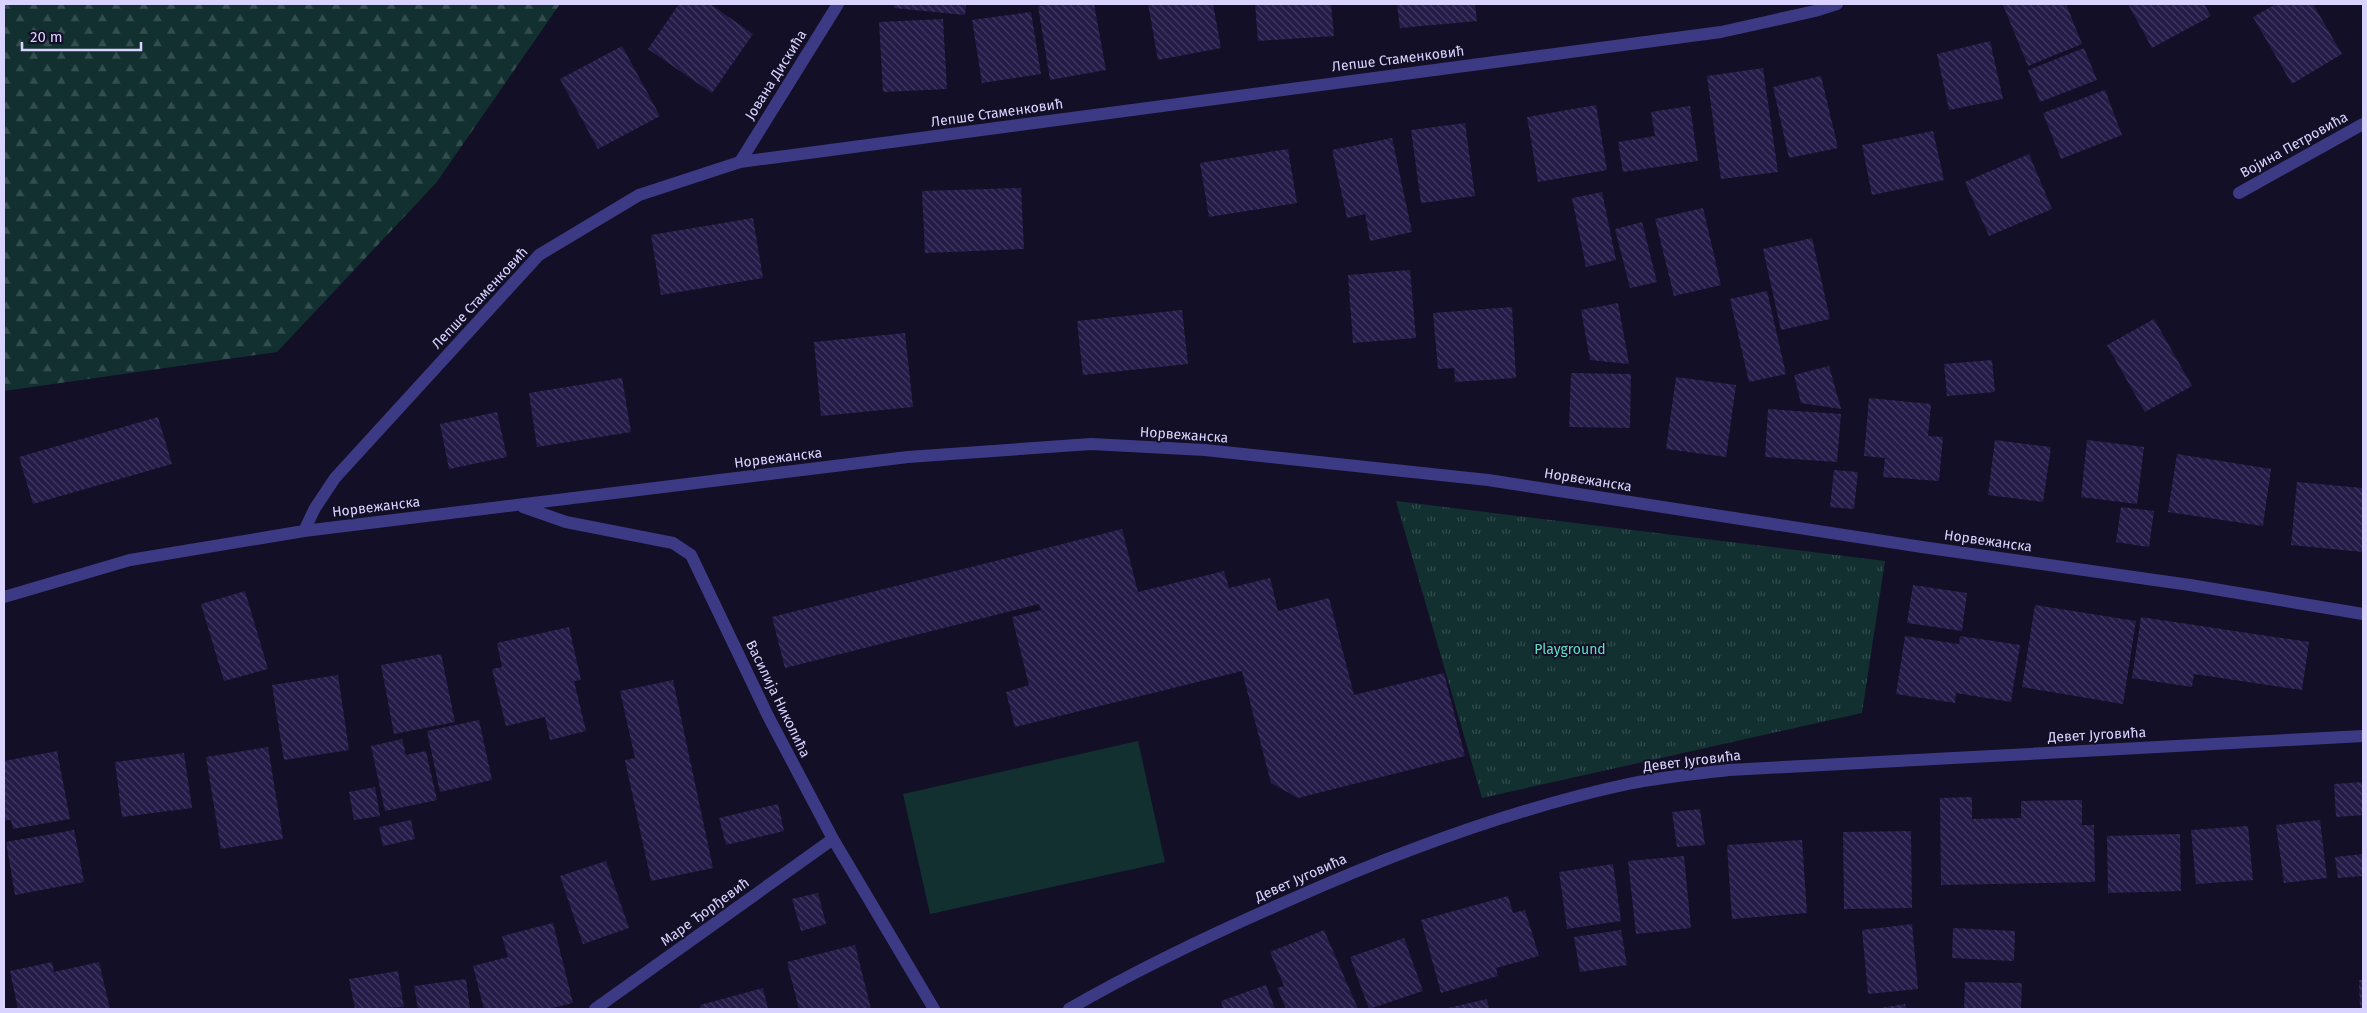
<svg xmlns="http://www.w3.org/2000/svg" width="2367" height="1013" font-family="'Fira Sans',sans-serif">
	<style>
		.forest { fill: url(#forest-firs) }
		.park { fill: url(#park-tufts) }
		.garden { fill: #12302f }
		.building { fill: url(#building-back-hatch) }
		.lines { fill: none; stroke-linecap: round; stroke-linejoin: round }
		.street { stroke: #3d3a85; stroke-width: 12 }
		.labels { text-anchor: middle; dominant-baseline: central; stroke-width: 4; stroke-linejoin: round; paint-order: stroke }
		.street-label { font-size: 14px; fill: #d9d4ff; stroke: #130f26 }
		.park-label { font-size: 14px; fill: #5fe0c0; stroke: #130f26 }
	</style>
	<defs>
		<pattern id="forest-firs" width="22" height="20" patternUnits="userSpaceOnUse" patternTransform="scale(1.25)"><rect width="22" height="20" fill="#12302f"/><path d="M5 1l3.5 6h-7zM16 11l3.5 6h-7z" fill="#344d4e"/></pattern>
		<pattern id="park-tufts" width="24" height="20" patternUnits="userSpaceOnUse" patternTransform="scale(1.25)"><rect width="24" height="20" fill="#12302f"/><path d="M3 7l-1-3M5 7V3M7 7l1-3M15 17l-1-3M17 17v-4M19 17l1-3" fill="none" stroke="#344d4e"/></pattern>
		<pattern id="building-back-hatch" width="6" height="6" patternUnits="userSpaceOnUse" patternTransform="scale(1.25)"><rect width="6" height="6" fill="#241b47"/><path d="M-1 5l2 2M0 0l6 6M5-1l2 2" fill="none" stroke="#433b63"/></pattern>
	</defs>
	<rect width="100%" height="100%" fill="#130f26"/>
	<path class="forest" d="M4 4H560L436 183 277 352 4 391Z"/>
	<path class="park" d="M1396 501 1885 561 1862 713 1482 798Z"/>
	<path class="garden" d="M1138 741 1165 862 930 914 903 794Z"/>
	<path class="building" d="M679 4H710L753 34 712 93 648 49Z
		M894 4H966L965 15 894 8Z
		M1050 4H1094L1106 70 1050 80 1038 6Z
		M1148 4H1213L1221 48 1158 60Z
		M1255 4H1331L1334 36 1258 41Z
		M1397 4H1475L1477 21 1400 28Z
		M2007 4H2066L2082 44 2028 66 2003 5Z
		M2128 4H2204L2211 16 2152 48Z
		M2276 4H2313L2342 54 2292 84 2253 17Z
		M1031 12 1041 74 982 83 972 20Z
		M943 19 947 89 883 92 879 22Z
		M1990 41 2003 99 1949 110 1937 54Z
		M622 46 660 116 598 149 560 79Z
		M2084 48 2097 80 2040 102 2028 70Z
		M1763 68 1778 172 1721 179 1707 76Z
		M1821 76 1838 148 1789 158 1773 87Z
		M2105 90 2122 135 2061 159 2043 113Z
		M1596 105 1607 170 1538 182 1527 117Z
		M1690 106 1698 161 1623 172 1618 142 1655 136 1651 112Z
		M1465 123 1475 196 1421 203 1411 130Z
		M1933 131 1944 180 1872 195 1862 145Z
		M1392 138 1412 232 1370 241 1365 214 1347 218 1332 150Z
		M1288 149 1297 203 1209 217 1200 163Z
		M2029 154 2052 209 1989 236 1965 182Z
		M1021 188 1024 249 925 253 922 191Z
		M1602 192 1616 260 1586 267 1572 198Z
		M1703 208 1721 285 1674 296 1655 219Z
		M753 218 763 278 661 295 651 235Z
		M1642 222 1657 282 1630 288 1615 229Z
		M1812 238 1830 319 1781 330 1763 249Z
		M1410 270 1416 338 1353 343 1348 275Z
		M1767 291 1786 374 1749 382 1730 299Z
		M1618 303 1629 364 1590 360 1581 310Z
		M1512 307 1516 378 1455 382 1454 368 1438 369 1433 313Z
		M1182 310 1188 364 1083 375 1077 321Z
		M2154 319 2192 386 2145 412 2107 345Z
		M905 333 913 407 821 416 814 342Z
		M1992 360 1995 392 1947 396 1944 364Z
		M1829 366 1841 409 1801 403 1794 375Z
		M1571 373 1631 374 1630 428 1569 427Z
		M1676 377 1736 385 1726 457 1666 449Z
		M622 378 631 432 537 447 529 393Z
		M1869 398 1931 404 1928 436 1943 437 1939 481 1883 477 1885 458 1864 456Z
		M1768 409 1841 414 1837 462 1765 457Z
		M497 412 507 457 449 469 440 424Z
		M158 417 172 464 33 504 19 457Z
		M1995 440 2051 447 2043 502 1988 495Z
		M2087 440 2144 447 2137 504 2081 497Z
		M2177 454 2271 469 2263 526 2168 512Z
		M1834 470 1858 472 1854 509 1830 507Z
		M2297 482 2363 488V552L2291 545Z
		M2121 507 2154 511 2149 547 2116 542Z
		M1122 529 1138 592 1224 571 1229 588 1270 578 1278 611 1329 598 1354 695 1444 673 1465 756 1298 798 1271 783 1242 671 1015 727 1006 692 1029 685 1012 617 1041 610 1039 604 785 668 772 617Z
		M1913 585 1967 593 1962 631 1907 623Z
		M245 591 268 669 224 681 201 604Z
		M2035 605 2136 621 2123 704 2022 687Z
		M2141 617 2309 642 2302 690 2194 674 2192 687 2132 678Z
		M569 627 581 680 574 681 586 731 550 740 545 717 506 726 492 669 502 667 497 643Z
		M1905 636 1959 644 1960 636 2020 645 2011 702 1956 693 1955 703 1896 694Z
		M441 654 455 722 394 734 381 665Z
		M338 675 349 750 284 760 272 685Z
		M673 680 713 868 651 881 625 760 635 758 620 691Z
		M479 720 492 780 440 792 427 731Z
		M402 739 406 755 426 751 437 800 385 811 371 746Z
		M268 747 283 839 221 849 206 757Z
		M57 751 70 819 13 829 11 820 4 821V761Z
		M184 753 192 808 122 817 115 762Z
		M2363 782V815L2336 817 2334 784Z
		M375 787 380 816 354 820 349 792Z
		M1972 797V819L2021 818V801L2082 800V825H2094L2095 882 1941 885 1940 798Z
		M778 804 784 831 726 845 719 818Z
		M1700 809 1705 845 1677 847 1672 812Z
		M411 820 415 839 383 846 379 827Z
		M2320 820 2327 878 2284 883 2276 825Z
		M2248 826 2253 880 2196 884 2191 830Z
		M74 830 84 882 15 895 6 842Z
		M1911 831 1912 908 1844 909 1843 832Z
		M2180 834 2181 891 2108 893 2107 836Z
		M1802 840 1807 913 1732 919 1727 845Z
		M2363 854V876L2338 878 2335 857Z
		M1684 856 1691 928 1636 934 1628 861Z
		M606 861 629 928 583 944 560 876Z
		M1613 864 1621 921 1567 929 1559 872Z
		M818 893 826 924 801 931 792 899Z
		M1508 896 1513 913 1525 910 1539 956 1496 968 1498 976 1441 993 1421 920Z
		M553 923 573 1003 548 1009H484L473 966 508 957 502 936Z
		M1912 924 1918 989 1868 994 1862 930Z
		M1953 928 2015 931 2014 961 1952 958Z
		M1324 930 1358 1009H1286L1277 988 1284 986 1270 952Z
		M1621 930 1627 965 1580 972 1574 937Z
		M1404 938 1423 991 1369 1009 1350 957Z
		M855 945 871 1009H799L787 962Z
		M52 962 54 972 99 962 110 1009H18L10 971Z
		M398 971 404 1007 355 1009 349 979Z
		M466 979 470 1009H418L414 986Z
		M2359 980H2363V1009H2360Z
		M1965 982 2022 983 2021 1009H1964Z
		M1266 985 1275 1009H1223L1221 1001Z
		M763 988 768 1009H701L700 1005Z
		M1487 999 1489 1009H1448V1008Z
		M1905 1004 1906 1009H1881V1008Z"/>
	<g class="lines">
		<path class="street" d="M740 162 838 4
			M2239 193 2363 124
			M523 507 566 522 673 543 691 555 768 716 833 839 934 1009
			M304 531 315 508 335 478 539 255 639 195 740 162 1721 32 1815 11 1837 4
			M4 597 130 560 304 531 908 457 1091 444 1205 450 1488 480 1922 547 2190 585 2363 614
			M595 1009 833 839
			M1069 1009C1140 968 1216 932 1292 899 1400 851 1512 809 1628 784 1661 777 1695 774 1729 770L2363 736"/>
	</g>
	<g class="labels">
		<g class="street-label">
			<text transform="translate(1398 59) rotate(-7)">Лепше Стаменковић</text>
			<text transform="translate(776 75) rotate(-58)">Јована Дискића</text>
			<text transform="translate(997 113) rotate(-8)">Лепше Стаменковић</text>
			<text transform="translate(2294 145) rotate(-29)">Војина Петровића</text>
			<text transform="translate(480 298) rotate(-47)">Лепше Стаменковић</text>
			<text transform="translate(1184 435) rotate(4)">Норвежанска</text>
			<text transform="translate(778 458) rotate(-7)">Норвежанска</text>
			<text transform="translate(1588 480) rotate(9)">Норвежанска</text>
			<text transform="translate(376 507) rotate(-7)">Норвежанска</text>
			<text transform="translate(1988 541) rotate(8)">Норвежанска</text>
			<text transform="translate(778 699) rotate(64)">Василија Николића</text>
			<text transform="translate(2097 735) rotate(-3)">Девет Југовића</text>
			<text transform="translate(1692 761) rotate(-7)">Девет Југовића</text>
			<text transform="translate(1301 878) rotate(-24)">Девет Југовића</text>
			<text transform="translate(705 912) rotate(-36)">Маре Ђорђевић</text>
		</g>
		<g class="park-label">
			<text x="1570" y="649">Playground</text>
		</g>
	</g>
	<rect width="2367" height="1013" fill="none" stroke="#d9d4ff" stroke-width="10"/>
	<path d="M22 42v8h119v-8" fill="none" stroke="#d9d4ff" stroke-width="2.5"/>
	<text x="30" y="42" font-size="15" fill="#d9d4ff" stroke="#130f26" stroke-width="4" paint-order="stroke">20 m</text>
</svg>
